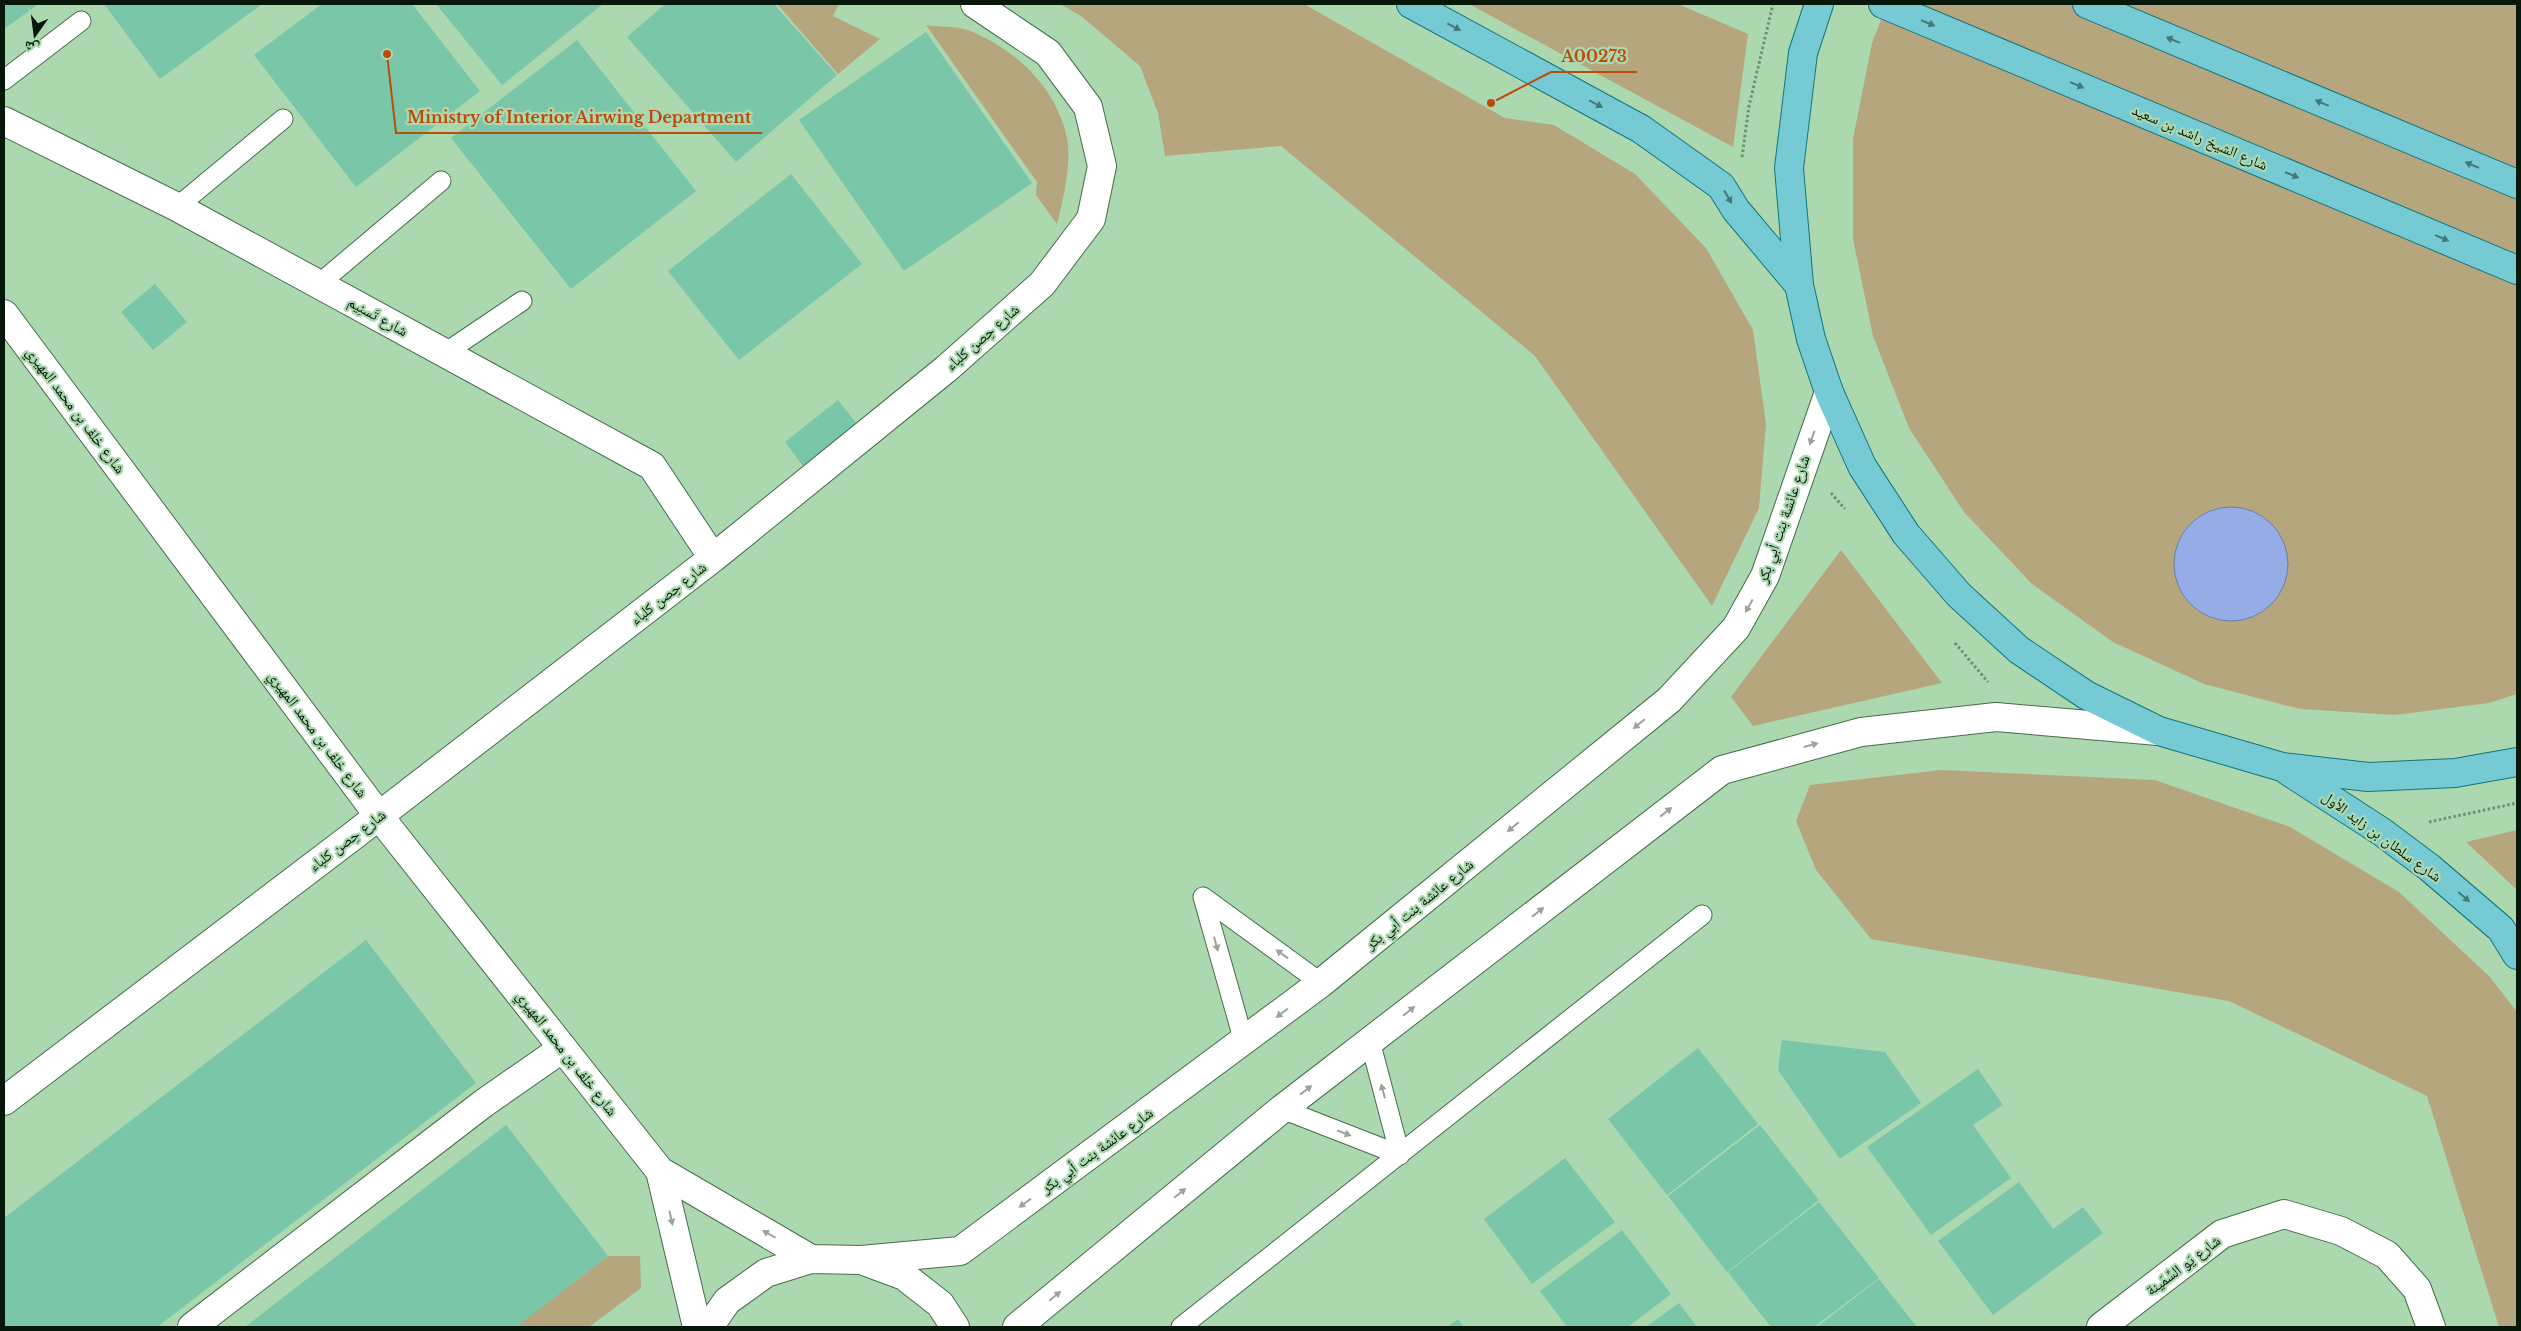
<svg xmlns="http://www.w3.org/2000/svg" width="2521" height="1331" font-family="'Libre Baskerville','Noto Naskh Arabic',serif">
	<style>
		.green { fill: #b6a67e }
		.water { fill: #95ace6; stroke: #6a7fa4 }
		.building { fill: #79c6a9 }
		.lines { fill: none; stroke-linecap: round; stroke-linejoin: round }
		.service-casing { stroke: #456e4a; stroke-width: 21 }
		.minor-casing { stroke: #456e4a; stroke-width: 30 }
		.primary-casing { stroke: #13757a; stroke-width: 30 }
		.path { stroke: #6d8e70; stroke-width: 3; stroke-dasharray: 2.5 2.5; stroke-linecap: butt }
		.service { stroke: #fff; stroke-width: 19 }
		.minor { stroke: #fff; stroke-width: 28 }
		.primary { stroke: #75cad4; stroke-width: 28 }
		.oneway { fill: #447979 }
		.oneway2 { fill: #9ca29d }
		.labels { text-anchor: middle; dominant-baseline: central; stroke-width: 4.5; stroke-linejoin: round; paint-order: stroke }
		.street-label { font-size: 15px; fill: #071709; stroke: #acd8b0 }
		.leader { fill: none; stroke: #bb4c0b; stroke-width: 2 }
		.callout-dot { fill: #bb4c0b; stroke: #acd8b0; stroke-width: 2 }
		.callout-label { font-size: 16px; text-anchor: middle; font-weight: bold; fill: #bb4c0b; stroke: #acd8b0; stroke-width: 4.5; stroke-linejoin: round; paint-order: stroke }
	</style>
	<rect width="100%" height="100%" fill="#acd8b0"/>
	<path class="green" d="M777 4H839L833 16 880 39 838 74Z
		M1060 4H1304L1505 118 1554 125 1635 174 1706 248 1753 330 1766 424 1759 508 1712 606 1535 356 1281 146 1165 156 1158 113 1140 66 1081 16Z
		M1469 4H1678L1748 34 1733 147Z
		M1887 4H2517V694L2489 703 2395 715 2300 709 2204 684 2113 642 2032 584 1964 512 1909 428 1873 336 1853 239V139L1872 43Z
		M926 25C939 27 956 26 968 30 1015 49 1056 86 1067 138 1072 162 1063 200 1057 224L1036 195 1037 182Z
		M1841 550 1942 683 1753 726 1731 697Z
		M1941 770 2155 780 2290 827 2399 892 2490 977 2517 1012V1327H2499L2427 1096 2229 1001 1871 939 1816 870 1796 821 1810 785Z
		M2517 830V890L2466 842Z
		M608 1256H640L641 1288 589 1327H515Z"/>
	<path class="water" d="M2174 564a57 57 0 1 1 114 0a57 57 0 1 1-114 0Z"/>
	<path class="building" d="M4 4H35L36 6 4 29Z
		M104 4H262L160 79Z
		M322 4H412L480 91 356 187 254 55Z
		M436 4H603L502 85Z
		M665 4H774L837 75 736 162 627 37Z
		M926 32 1032 183 904 271 799 120Z
		M577 40 696 191 571 289 451 138Z
		M791 174 862 264 739 360 668 271Z
		M155 284 187 322 153 350 121 312Z
		M838 400 857 424 803 466 785 442Z
		M366 940 476 1083 157 1327H4V1218Z
		M1782 1040 1885 1052 1921 1103 1840 1159 1778 1070Z
		M1698 1048 1758 1124 1667 1195 1608 1119Z
		M1978 1069 2003 1105 1973 1125 2011 1178 1931 1235 1867 1147Z
		M506 1125 608 1256 516 1327H245Z
		M1760 1125 1819 1200 1727 1272 1668 1196Z
		M1565 1158 1615 1222 1532 1284 1484 1219Z
		M2019 1182 2053 1229 2083 1207 2103 1233 1993 1315 1938 1241Z
		M1819 1202 1879 1278 1814 1327H1771L1728 1272Z
		M1622 1230 1671 1294 1628 1327H1567L1540 1291Z
		M1879 1279 1917 1327H1817Z
		M1679 1303 1697 1327H1646Z
		M1458 1319 1464 1327H1447Z"/>
	<g class="lines">
		<defs>
			<path id="service" d="M4 80 81 21
				M177 207 283 119
				M319 284 441 181
				M445 353 522 301
				M1203 897 1244 1042
				M1203 897 1321 983
				M1370 1041 1400 1155
				M1282 1109 1400 1155
				M1181 1327 1702 915"/>
			<path id="minor" d="M4 121 177 207 652 466 713 558
				M4 314 379 816 660 1171 811 1259
				M4 1101 349 839 713 558 946 369 1042 284 1091 219 1102 166 1088 107 1048 53 975 4
				M660 1171 697 1327
				M861 1260 960 1251 1321 983 1669 700 1736 628 1765 576 1829 392
				M192 1327 484 1103 563 1048
				M709 1327 727 1301 766 1273 811 1259 861 1260 904 1276 940 1304 955 1327
				M1017 1327 1282 1109 1722 770 1861 732 1996 717 2158 731
				M2101 1327 2222 1234 2284 1214 2341 1231 2387 1255 2417 1289 2431 1327"/>
			<path id="primary" d="M1411 4 1641 129 1721 186 1736 210 1799 285
				M1819 4 1803 53 1789 168 1799 285 1811 339 1829 392 1862 466 1906 534 1959 595 2019 650 2086 695 2159 731 2282 767 2368 777 2455 773 2517 762
				M1883 4 2517 270
				M2087 4 2517 184
				M2288 771 2382 832 2430 868 2501 929 2517 955"/>
		</defs>
		<use href="#service" class="service-casing"/>
		<use href="#minor" class="minor-casing"/>
		<use href="#primary" class="primary-casing"/>
		<path class="path" d="M1742 157 1749 106 1773 4
			M1831 493 1845 509
			M1955 643 1988 682
			M2429 822 2517 803"/>
		<use href="#service" class="service"/>
		<use href="#minor" class="minor"/>
		<use href="#primary" class="primary"/>
	</g>
	<defs><path id="oneway-solid" d="M-6-.8H1V-3.2L6.5 0L1 3.2V.8H-6Z" transform="scale(1.25)"/></defs>
	<g class="oneway">
		<use href="#oneway-solid" transform="translate(1928 23) rotate(23)"/>
		<use href="#oneway-solid" transform="translate(1454 27) rotate(28)"/>
		<use href="#oneway-solid" transform="translate(2173 40) rotate(-157)"/>
		<use href="#oneway-solid" transform="translate(2077 85) rotate(23)"/>
		<use href="#oneway-solid" transform="translate(2322 103) rotate(-157)"/>
		<use href="#oneway-solid" transform="translate(1596 104) rotate(28)"/>
		<use href="#oneway-solid" transform="translate(2472 165) rotate(-157)"/>
		<use href="#oneway-solid" transform="translate(2292 175) rotate(23)"/>
		<use href="#oneway-solid" transform="translate(1728 197) rotate(59)"/>
		<use href="#oneway-solid" transform="translate(2442 238) rotate(23)"/>
		<use href="#oneway-solid" transform="translate(2464 897) rotate(41)"/>
	</g>
	<g class="oneway2">
		<use href="#oneway-solid" transform="translate(1812 438) rotate(110)"/>
		<use href="#oneway-solid" transform="translate(1749 606) rotate(119)"/>
		<use href="#oneway-solid" transform="translate(1639 724) rotate(141)"/>
		<use href="#oneway-solid" transform="translate(1811 745) rotate(-15)"/>
		<use href="#oneway-solid" transform="translate(1666 812) rotate(-38)"/>
		<use href="#oneway-solid" transform="translate(1513 827) rotate(141)"/>
		<use href="#oneway-solid" transform="translate(1538 912) rotate(-38)"/>
		<use href="#oneway-solid" transform="translate(1216 944) rotate(74)"/>
		<use href="#oneway-solid" transform="translate(1282 954) rotate(-144)"/>
		<use href="#oneway-solid" transform="translate(1409 1011) rotate(-38)"/>
		<use href="#oneway-solid" transform="translate(1282 1013) rotate(143)"/>
		<use href="#oneway-solid" transform="translate(1306 1090) rotate(-38)"/>
		<use href="#oneway-solid" transform="translate(1383 1091) rotate(-105)"/>
		<use href="#oneway-solid" transform="translate(1344 1133) rotate(21)"/>
		<use href="#oneway-solid" transform="translate(1180 1193) rotate(-39)"/>
		<use href="#oneway-solid" transform="translate(1025 1203) rotate(144)"/>
		<use href="#oneway-solid" transform="translate(671 1218) rotate(77)"/>
		<use href="#oneway-solid" transform="translate(769 1234) rotate(-150)"/>
		<use href="#oneway-solid" transform="translate(1055 1296) rotate(-39)"/>
	</g>
	<g class="labels">
		<g class="street-label">
			<text transform="translate(2200 137) rotate(23)">شارع الشيخ راشد بن سعيد</text>
			<text transform="translate(378 316) rotate(29)">شارع تَسنِيم</text>
			<text transform="translate(982 337) rotate(-41)">شارع حِصن كلباء</text>
			<text transform="translate(76 410) rotate(53)">شارع خلف بن محمد المهيري</text>
			<text transform="translate(1783 519) rotate(-71)">شارع عائشة بنت أبي بكر</text>
			<text transform="translate(668 593) rotate(-38)">شارع حِصن كلباء</text>
			<text transform="translate(318 734) rotate(53)">شارع خلف بن محمد المهيري</text>
			<text transform="translate(2382 836) rotate(36)">شارع سلطان بن زايد الأول</text>
			<text transform="translate(347 840) rotate(-37)">شارع حِصن كلباء</text>
			<text transform="translate(1419 904) rotate(-39)">شارع عائشة بنت أبي بكر</text>
			<text transform="translate(567 1053) rotate(52)">شارع خلف بن محمد المهيري</text>
			<text transform="translate(1097 1150) rotate(-36)">شارع عائشة بنت أبي بكر</text>
			<text transform="translate(2183 1265) rotate(-37)">شارع يَو السِّمَينة</text>
		</g>
	</g>
	<path class="leader" d="M1491 103L1551 72H1637M387 54L396 133H762"/>
	<g class="callout-dot">
		<circle cx="1491" cy="103" r="5"/>
		<circle cx="387" cy="54" r="5"/>
	</g>
	<g class="callout-label">
		<text x="1594" y="62">A00273</text>
		<text x="579" y="123">Ministry of Interior Airwing Department</text>
	</g>
	<rect width="2521" height="1331" fill="none" stroke="#071709" stroke-width="10"/>
	<g transform="translate(35 35) rotate(194)" stroke="#acd8b0" stroke-width="4" paint-order="stroke">
	<path d="M0-4L9 19L0 12L-9 19Z" fill="#071709"/>
	<text y="-8" font-size="14" font-weight="bold" text-anchor="middle" fill="#071709">ش</text>
	</g>
</svg>
